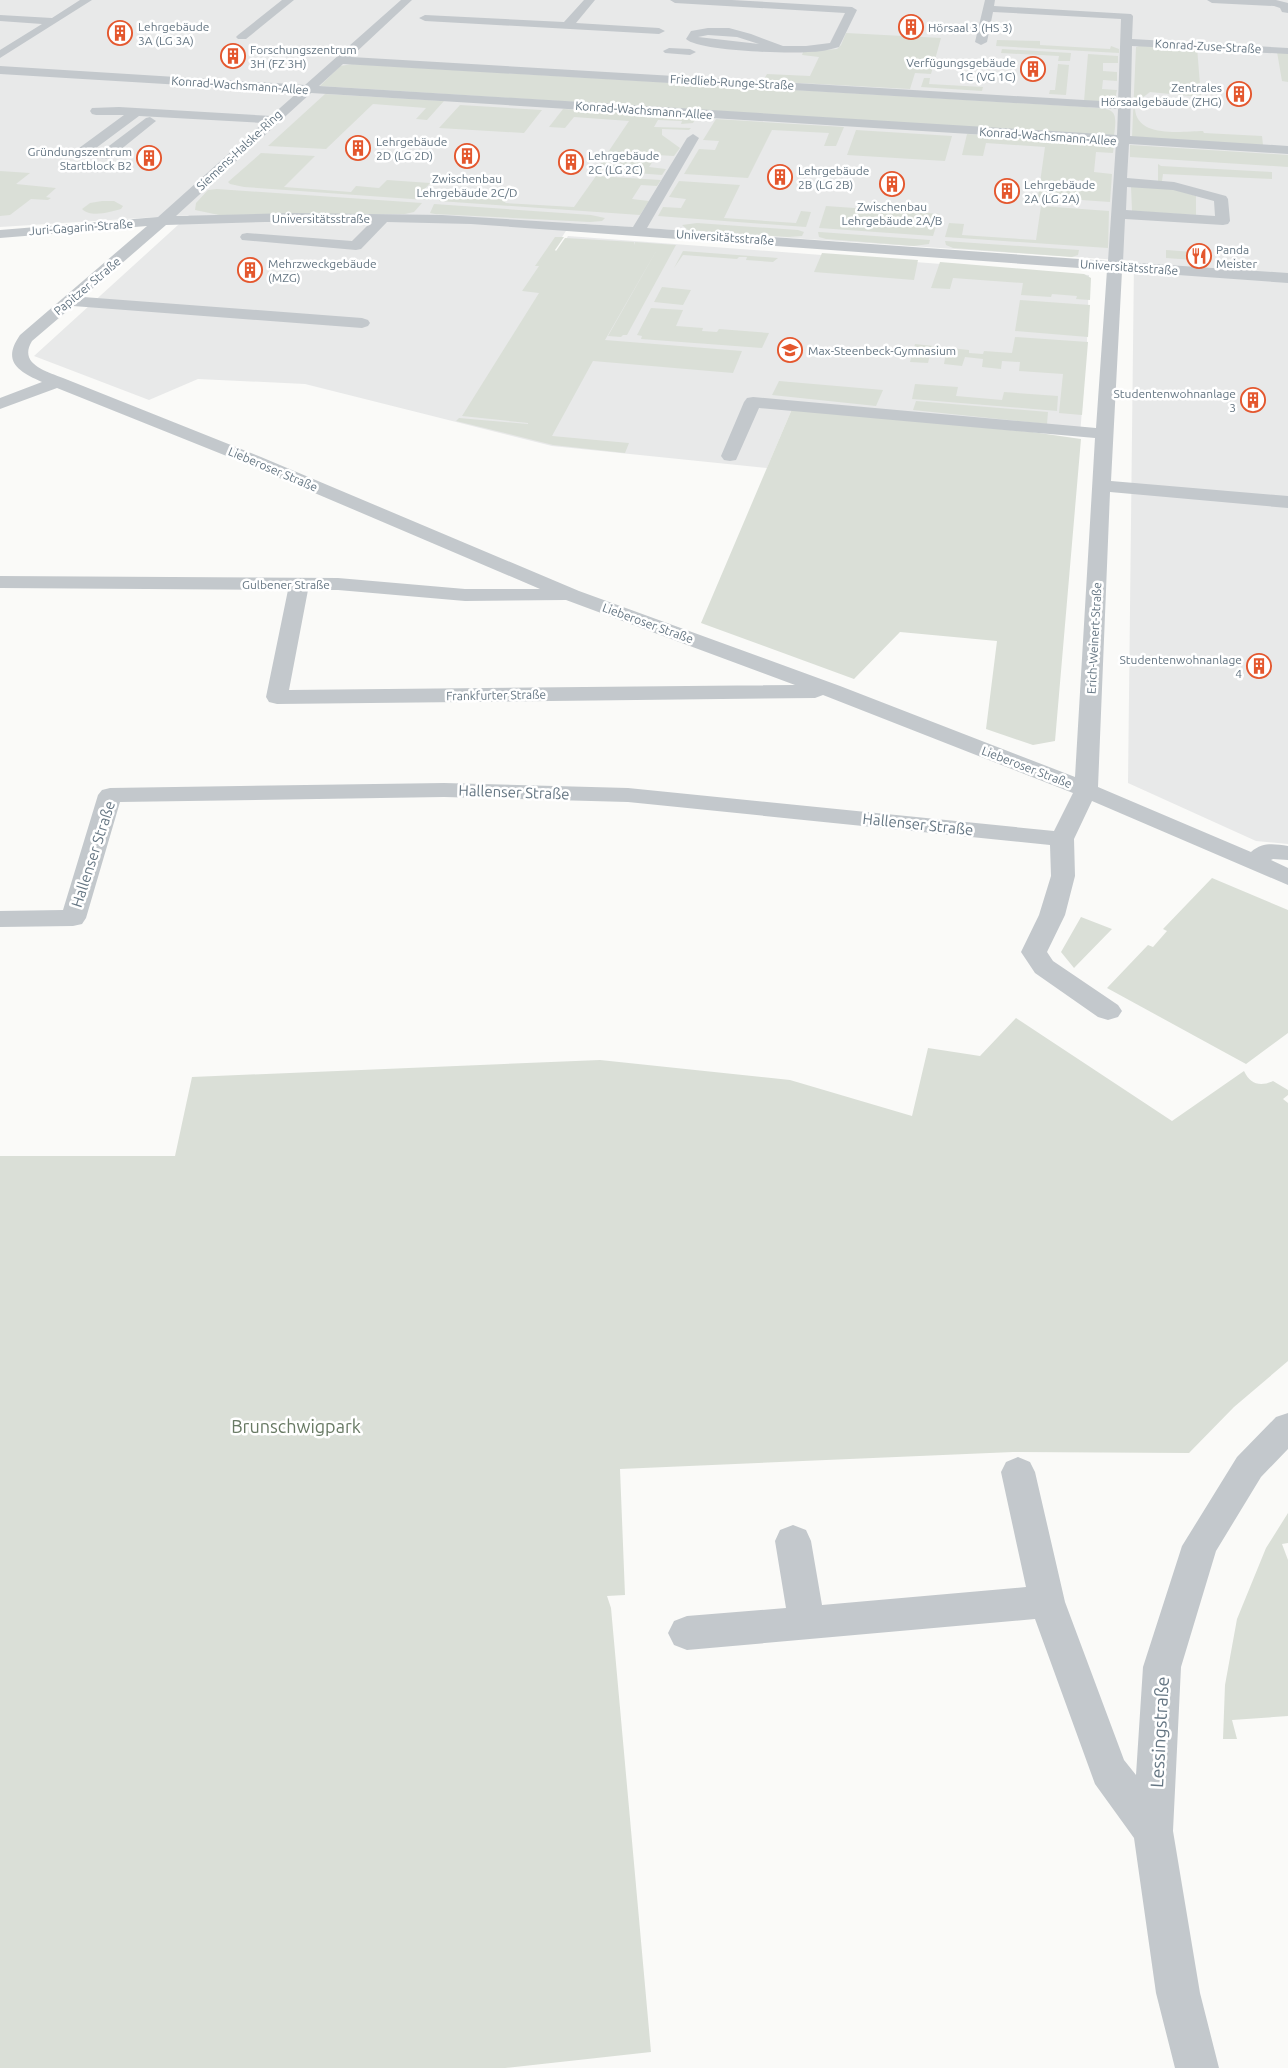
<svg xmlns="http://www.w3.org/2000/svg" width="1288" height="2068" font-family="Ubuntu,sans-serif">
	<style>
		.built { fill: #e8e9e9 }
		.green { fill: #dadfd7 }
		.lines { fill: none; stroke-linecap: round; stroke-linejoin: round }
		.minor { fill: #c3c8cc; fill-rule: evenodd }
		.labels { text-anchor: middle; dominant-baseline: central; stroke-width: 5; stroke-linejoin: round; paint-order: stroke }
		.far-poi-label { font-size: 12px; fill: #657683; stroke: #fff; text-anchor: start }
		.far-street-label { font-size: 12px; fill: #657683; stroke: #fff }
		.street-label { font-size: 15px; fill: #657683; stroke: #fff }
		.near-park-label { font-size: 18px; fill: #687a64; stroke: #fff }
		.near-street-label { font-size: 18px; fill: #657683; stroke: #fff }
	</style>
	<rect width="100%" height="100%" fill="#fafaf8"/>
	<path class="built" d="M0 0H1288V844L1256 841 1128 783 1134 261 571 223 541 270H546L568 236 1089 275 1087 341 1080 436 792 409 767 468 552 446 305 384 198 379 149 400 34 356 189 215 0 227Z"/>
	<path class="green" d="M846 33 941 38 931 74 915 73 910 89 763 81 767 74 810 76 819 57 802 55 803 52 837 49 841 45Z
		M997 40 1040 41V45L1110 49 1111 46 1119 49V53L996 46Z
		M1139 46 1197 47 1201 97 1150 92 1142 98 1135 108C1136 139 1183 131 1203 131L1204 133 1262 136 1263 145 1132 137 1136 47Z
		M1002 49 1071 53 1070 61H1058L1059 56 1001 53Z
		M1277 52 1288 53V82L1282 81Z
		M1088 54 1118 56V63H1103V71L1117 72V81L1103 80 1102 89 1117 90 1115 99 1100 102 1084 101Z
		M352 64 1087 107C1114 110 1118 107 1114 136L320 86 340 66Z
		M1058 64 1069 65 1066 95 1049 94 1050 90H1055Z
		M924 78H930L929 84 983 87 982 91 921 87Z
		M325 94 444 101 427 120 416 119 426 108 373 104 326 149 268 146Z
		M460 105 542 110 524 133 439 128Z
		M563 109 696 118 693 123 681 124 682 121 658 120 654 127 691 128 689 130 662 129V135L680 148 674 156 657 155 649 167 666 169 662 175 596 170 629 121 574 117 565 128 549 127Z
		M716 119 844 127 836 146H824L829 133 772 130 748 178 684 174 699 149 715 150 719 141 703 140Z
		M856 130 952 136 945 161 847 155Z
		M967 134 1114 144 1113 153 1096 152 1094 172 1112 174 1110 202 1038 197 1045 147 986 143 983 156 962 155Z
		M1130 145 1288 155V167L1130 157Z
		M261 153 315 156 284 187 351 192 356 186 379 188 387 180 430 183 423 191 433 192 426 200 244 187 230 184 228 182Z
		M1158 164 1161 166 1272 172V179L1163 174 1162 181H1158Z
		M0 171 30 173 16 184 56 188 46 197 51 198 48 200 31 199 10 215 0 216Z
		M596 176 661 180 657 186 641 185 632 199 649 201 640 215 439 201 446 192 509 197 505 203 574 207Z
		M679 181 740 185 724 218 796 223 801 211 811 212 806 227 658 216 663 207 681 208 686 199 669 197Z
		M1131 186 1169 188 1196 196V215L1132 211Z
		M217 189 422 203 414 212 405 214 219 215 195 210 196 203 208 190Z
		M102 201H114L123 206 121 209C110 212 91 218 82 209L90 203Z
		M434 204 591 215 605 218 602 221 590 222 435 214 430 213Z
		M826 206 940 214 933 236 819 228Z
		M1041 206 1109 211 1108 248 945 237 949 223 964 224 962 235 1036 240Z
		M697 223 798 230 804 232 802 236 788 237 688 230 682 225Z
		M818 232H820L930 240 929 244 914 246 826 239 819 237Z
		M555 237H564L555 250 556 251 565 238 634 242V245L635 242 676 245 627 335H623L621 337 608 336 659 246 605 340 742 351 733 373 593 361 552 436 629 443 625 453 553 445 456 421 459 418 528 424V423L462 416 539 293 522 291 539 266H535Z
		M945 241 1079 250 1078 255 1072 257 953 248 946 245Z
		M1166 250 1193 252 1194 260 1166 258Z
		M683 251 778 258 773 262 746 260 747 257H739L737 259 683 255 674 268Z
		M822 253 918 260 914 280 814 272Z
		M940 262 1084 274 1091 278 1090 300 1076 299 1077 296 1052 294 1051 297 1021 295 1023 283 953 278 950 289 931 288Z
		M662 287 691 290 683 305 654 302Z
		M1020 300 1090 305 1088 337 1015 331Z
		M651 308 683 310 676 326 703 328 702 331 717 332 719 329 769 333 762 348 641 339 642 336 637 335Z
		M1015 337 1088 342 1082 415 1059 413 1063 374 1019 371 1020 362 1002 361 1001 369 982 367 983 359 965 357 962 366 944 364 946 353 931 351 928 363 910 362 915 344 969 350V353L983 354 984 351 1012 353Z
		M779 381 883 390 876 406 772 395Z
		M915 384 958 387 956 396 1002 400 1004 392 1058 396 1057 411 912 399Z
		M916 401 1048 412 1047 424 913 410Z
		M792 409 1032 432 1081 439 1055 741 1033 745 986 729 997 641 900 632 854 679 701 623Z
		M1212 878 1288 910V1033L1246 1064 1107 988 1148 945 1153 947 1167 931 1163 929Z
		M1081 917 1112 929 1074 968 1061 952Z
		M1016 1018 1172 1121 1244 1071C1250 1084 1260 1087 1273 1081L1288 1090V1095L1283 1099 1288 1103V1361L1234 1407 1189 1453 1013 1452 620 1469 625 1595 607 1596 611 1608 651 2052 505 2068H0V1156H175L192 1077 600 1060 790 1080 912 1116 928 1048 980 1056Z
		M1288 1513V1543L1282 1544 1288 1560V1716L1232 1720 1237 1739H1223L1225 1685 1237 1619 1266 1548Z"/>
	<g class="lines">
		<path class="minor" d="M80 0H92L0 58V50L42 24 0 21V15L52 18Z
			M282 0H294L246 39H238L236 37 238 35Z
			M401 0H412L351 57 1118 102 1121 19 993 12 987 42 981 45 975 42 985 0H995L994 6 1131 14 1133 16 1132 39 1288 48V54L1132 46 1130 136 1288 146V154L1129 144 1127 178 1174 182 1226 196 1228 199 1230 221 1228 224 1223 225 1125 219 1123 262 1288 273V283L1122 271 1111 481 1288 496V508L1110 492 1098 787 1251 852C1263 842 1273 844 1288 846V860L1273 859 1271 860 1288 868V885L1092 801 1074 839 1075 876 1065 915 1047 952 1053 961 1118 1005 1122 1011 1118 1017 1108 1020 1098 1017 1035 973 1021 952 1039 915 1051 876 1050 845 628 802 444 797 120 802 86 918 82 924 73 926 0 927V911L63 910 98 795 102 790 110 788 444 783 628 788 1054 831 1073 793 823 695 815 698 277 704 269 702 266 697 288 590 0 588V576L338 578 465 589H540L249 465 57 388 0 409V398L42 382C17 371 2 361 20 335L147 226 0 238V230L158 217 263 123 139 116 92 151 101 152 146 118 150 117 156 121 109 159 75 157 73 154 75 151 124 115H96L92 114 90 111 92 108 119 107 271 116 298 92 0 74V66L305 85ZM343 64 1118 109 1117 135 319 86ZM311 93 1116 143 1108 261 647 228 699 138 693 134 687 138 633 227 442 215 294 213 176 216ZM1127 187 1173 190 1214 201 1215 216 1126 210ZM265 222H371L352 241 247 233 242 234 240 237 242 240 356 250 361 249 387 222 471 224 1107 270 1096 428 753 397 747 398 744 402 721 456 724 460 730 461 736 460 759 408 1095 438 1075 777 840 686 579 591 261 457 63 378C46 371 18 364 32 341L73 306 362 328 368 326 370 323 368 320 362 318 83 297 166 225ZM308 590H338L465 601 566 600 795 685 289 690Z
			M584 0H595L576 23 659 28 665 31 659 34 425 21 419 18 425 15 564 22Z
			M670 0H732L852 7 857 10 839 47C829 50 819 52 808 52 789 54 698 51 686 39L691 31 708 28H729L751 34 783 46H806L830 43 845 13 675 3ZM708 35 737 37 759 44 698 37Z
			M1207 0H1276L1288 3V13L1282 12 1280 8 1274 6 1212 3Z
			M669 48 690 49 696 52 690 55 665 53 663 51Z
			M1288 1413V1449L1261 1477 1216 1551 1181 1667 1173 1831 1200 1993 1219 2068H1175L1156 1993 1134 1838 1095 1784 1035 1619 687 1650 674 1645 668 1633 674 1621 687 1616 786 1608 775 1541 780 1530 793 1525 806 1530 811 1541 822 1605 1026 1587 1001 1472 1006 1462 1018 1457 1030 1462 1035 1472 1065 1602 1124 1760 1136 1775 1143 1667 1182 1546 1237 1457 1276 1417Z"/>
	</g>
	<defs>
		<symbol id="building-ring" viewBox="-11 -11 22 22"><circle r="9.5" fill="#fff" stroke="#e4572e" stroke-width="1.5"/><path d="M-4-6H4V6H1V3H-1V6H-4ZM-2.5-4.3h1.7v1.8h-1.7ZM.8-4.3h1.7v1.8H.8ZM-2.5-1h1.7V.8h-1.7ZM.8-1h1.7V.8H.8Z" fill="#e4572e"/></symbol>
		<symbol id="restaurant-ring" viewBox="-11 -11 22 22"><circle r="9.5" fill="#fff" stroke="#e4572e" stroke-width="1.5"/><path d="M-5-6h1v4h1v-4h1v4h1v-4h1v5L-1.5 .5V6h-2V.5L-5-1ZM5-6V6H3V1.5H1.5Q1.5-4 5-6Z" fill="#e4572e"/></symbol>
		<symbol id="school-ring" viewBox="-11 -11 22 22"><circle r="9.5" fill="#fff" stroke="#e4572e" stroke-width="1.5"/><path d="M0-5L7-2L0 1L-7-2ZM-4 1L0 2.5L4 1V4Q0 6-4 4Z" fill="#e4572e"/></symbol>
	</defs>
	<g fill-rule="evenodd">
		<use href="#building-ring" x="897" y="13" width="28" height="28"/>
		<use href="#building-ring" x="106" y="19" width="28" height="28"/>
		<use href="#building-ring" x="219" y="42" width="28" height="28"/>
		<use href="#building-ring" x="1019" y="55" width="28" height="28"/>
		<use href="#building-ring" x="1225" y="80" width="28" height="28"/>
		<use href="#building-ring" x="344" y="134" width="28" height="28"/>
		<use href="#building-ring" x="453" y="142" width="28" height="28"/>
		<use href="#building-ring" x="135" y="144" width="28" height="28"/>
		<use href="#building-ring" x="557" y="148" width="28" height="28"/>
		<use href="#building-ring" x="766" y="163" width="28" height="28"/>
		<use href="#building-ring" x="878" y="170" width="28" height="28"/>
		<use href="#building-ring" x="993" y="177" width="28" height="28"/>
		<use href="#restaurant-ring" x="1185" y="242" width="28" height="28"/>
		<use href="#building-ring" x="236" y="256" width="28" height="28"/>
		<use href="#school-ring" x="776" y="336" width="28" height="28"/>
		<use href="#building-ring" x="1239" y="386" width="28" height="28"/>
		<use href="#building-ring" x="1245" y="652" width="28" height="28"/>
	</g>
	<g class="labels">
		<g class="far-poi-label">
			<text x="138" y="26">Lehrgebäude<tspan x="138" dy="14">3A (LG 3A)</tspan></text>
			<text x="928" y="27">Hörsaal 3 (HS 3)</text>
			<text x="250" y="49">Forschungszentrum<tspan x="250" dy="14">3H (FZ 3H)</tspan></text>
			<text x="1016" y="62" text-anchor="end">Verfügungsgebäude<tspan x="1016" dy="14">1C (VG 1C)</tspan></text>
			<text x="1222" y="87" text-anchor="end">Zentrales<tspan x="1222" dy="14">Hörsaalgebäude (ZHG)</tspan></text>
			<text x="376" y="141">Lehrgebäude<tspan x="376" dy="14">2D (LG 2D)</tspan></text>
			<text x="132" y="151" text-anchor="end">Gründungszentrum<tspan x="132" dy="14">Startblock B2</tspan></text>
			<text x="588" y="155">Lehrgebäude<tspan x="588" dy="14">2C (LG 2C)</tspan></text>
			<text x="798" y="170">Lehrgebäude<tspan x="798" dy="14">2B (LG 2B)</tspan></text>
			<text x="467" y="178" text-anchor="middle">Zwischenbau<tspan x="467" dy="14">Lehrgebäude 2C/D</tspan></text>
			<text x="1024" y="184">Lehrgebäude<tspan x="1024" dy="14">2A (LG 2A)</tspan></text>
			<text x="892" y="206" text-anchor="middle">Zwischenbau<tspan x="892" dy="14">Lehrgebäude 2A/B</tspan></text>
			<text x="1216" y="249">Panda<tspan x="1216" dy="14">Meister</tspan></text>
			<text x="268" y="263">Mehrzweckgebäude<tspan x="268" dy="14">(MZG)</tspan></text>
			<text x="808" y="350">Max-Steenbeck-Gymnasium</text>
			<text x="1236" y="393" text-anchor="end">Studentenwohnanlage<tspan x="1236" dy="14">3</tspan></text>
			<text x="1242" y="659" text-anchor="end">Studentenwohnanlage<tspan x="1242" dy="14">4</tspan></text>
		</g>
		<g class="far-street-label">
			<text transform="translate(1208 46) rotate(3)">Konrad-Zuse-Straße</text>
			<text transform="translate(732 82) rotate(3)">Friedlieb-Runge-Straße</text>
			<text transform="translate(240 85) rotate(4)">Konrad-Wachsmann-Allee</text>
			<text transform="translate(644 110) rotate(4)">Konrad-Wachsmann-Allee</text>
			<text transform="translate(1048 136) rotate(4)">Konrad-Wachsmann-Allee</text>
			<text transform="translate(239 150) rotate(-43)">Siemens-Halske-Ring</text>
			<text x="321" y="218">Universitätsstraße</text>
			<text transform="translate(81 227) rotate(-4)">Juri-Gagarin-Straße</text>
			<text transform="translate(725 237) rotate(4)">Universitätsstraße</text>
			<text transform="translate(1129 267) rotate(4)">Universitätsstraße</text>
			<text transform="translate(87 286) rotate(-40)">Papitzer Straße</text>
			<text transform="translate(273 469) rotate(23)">Lieberoser Straße</text>
			<text x="286" y="584">Gulbener Straße</text>
			<text transform="translate(648 623) rotate(20)">Lieberoser Straße</text>
			<text transform="translate(1094 638) rotate(-87)">Erich-Weinert-Straße</text>
			<text transform="translate(496 695) rotate(-1)">Frankfurter Straße</text>
			<text transform="translate(1027 767) rotate(21)">Lieberoser Straße</text>
		</g>
		<g class="street-label">
			<text transform="translate(514 792) rotate(2)">Hallenser Straße</text>
			<text transform="translate(918 824) rotate(6)">Hallenser Straße</text>
			<text transform="translate(93 854) rotate(-72)">Hallenser Straße</text>
		</g>
		<g class="near-park-label">
			<text x="296" y="1426">Brunschwigpark</text>
		</g>
		<g class="near-street-label">
			<text transform="translate(1159 1732) rotate(-87)">Lessingstraße</text>
		</g>
	</g>
</svg>
